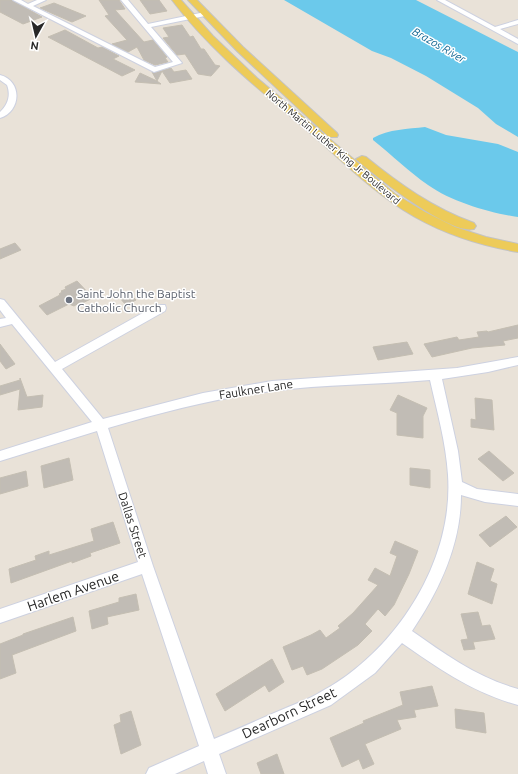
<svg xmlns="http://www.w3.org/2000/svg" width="518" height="774" font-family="Ubuntu,sans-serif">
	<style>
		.water { fill: #6bc9eb }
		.building { fill: #c1bcb5; stroke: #c4beb2 }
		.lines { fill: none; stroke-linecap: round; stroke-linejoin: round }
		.minor-casing { stroke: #cdd1e0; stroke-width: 2 }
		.major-casing { stroke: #c3c3c3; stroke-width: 2 }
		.minor { fill: #fff; fill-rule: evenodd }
		.major { fill: #edcb59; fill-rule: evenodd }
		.worship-dot { fill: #6b7280; stroke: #fff; stroke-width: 1.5 }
		.labels { text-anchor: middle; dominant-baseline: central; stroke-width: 3; stroke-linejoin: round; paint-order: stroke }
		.far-street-label { font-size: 10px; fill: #272727; stroke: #fff }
		.far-water-label { font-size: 11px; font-style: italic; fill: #0f6592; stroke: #fff }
		.worship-label { font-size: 12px; fill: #5b616d; stroke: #fff; text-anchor: start }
		.street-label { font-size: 12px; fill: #272727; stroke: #fff }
		.near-street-label { font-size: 14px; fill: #272727; stroke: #fff }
	</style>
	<rect width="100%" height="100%" fill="#e9e2d8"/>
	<path class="water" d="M284 0H416L518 52V137L496 124 478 108 426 76 391 58 372 51Z
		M425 127 446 135 498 144 518 152V217C490 213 452 202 428 185 409 172 392 155 373 140V138C389 129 408 129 425 127Z"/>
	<path class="building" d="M0 0H12L42 17 23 24 0 12Z
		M99 0H119L125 9 115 10 144 42 153 40 167 57 165 58 168 62 155 65 144 60 137 47 128 52 112 44 127 40 105 16 109 15Z
		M140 0H159L167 11 150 14Z
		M54 3 86 16 72 22 40 8Z
		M182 25 190 37 193 36 201 49H204L215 65 220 66 211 76 198 74 185 54 177 55 163 38 169 37 163 28Z
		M65 30 98 48 102 47 119 56 113 59 135 70 122 76 48 37Z
		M171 68 174 72 186 70 192 79 170 83 162 71 157 81 161 84 135 82 140 73 157 81 152 72 154 73Z
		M15 243 21 250 0 259V249Z
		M77 281 93 298 80 304 79 303 74 306 69 304 47 315 39 306 60 295 59 294 62 292 61 291 66 289 65 287Z
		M128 292 136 300 126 305 119 297Z
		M518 325V338L503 341 505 345 472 348 432 357 424 344 457 337 459 340 479 337 477 332 487 331 488 332Z
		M407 342 413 354 378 360 373 347Z
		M0 344 15 364 6 369 0 361Z
		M20 378 27 397 43 395 42 407 18 410 20 389 0 395V386L20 380Z
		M398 395 427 408 423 416V438L397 435V413L390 410Z
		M475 398 492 400 494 430 471 427V419L476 420Z
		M489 451 514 473 503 481 478 459Z
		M69 458 73 480 44 488 41 466Z
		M410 468 430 470V488L410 485Z
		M26 471 28 486 0 494V478Z
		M506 516 517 527 490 547 479 535Z
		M113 522 120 543 90 553 91 556 72 563V561L11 583 9 569 36 560 35 556 49 551V555L94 541 91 529Z
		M395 541 418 551 409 574 394 605 385 616 378 609 365 624 372 631 358 645 322 669 307 675 303 666 292 670 283 647 311 635 320 630 326 638 340 628 338 626 353 613 378 585 368 580 375 568 390 576 397 556 390 553Z
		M477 562 494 569 490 581 497 584 492 604 468 594Z
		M136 594 139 610 107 617 108 624 92 629 89 611 119 602V598Z
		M478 612 482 626 490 625 495 639 473 642 475 649 464 650 461 640 468 639 461 614Z
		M73 617 76 631 12 655 16 673 0 679V644L23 635V634Z
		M272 659 284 682 269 692 265 685 225 711 216 694Z
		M432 686 438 706 414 710 416 717 397 720 401 729 365 744 374 764 363 769 359 759 342 767 330 738 364 723 363 721 403 705 400 692Z
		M455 709 484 713 486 733 456 728Z
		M131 711 141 745 121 754 114 725 121 722 120 715Z
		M277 754 284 774H261L257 763Z"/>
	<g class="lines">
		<defs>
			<path id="minor" d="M13 0H21L28 4 37 0H46L33 6 155 67 173 62 121 0H128L148 24 205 12 208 14 205 16 151 27 182 63 154 72Z
				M437 0H445L495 27 518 20V24L500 29 518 39V44Z
				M0 75C23 81 21 112 0 118V112C8 105 11 95 7 85L0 80Z
				M0 299 4 300 55 362 157 305H165L166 308 165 311 62 369 103 419 203 393 272 381 457 368 518 357V365L488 372 442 379 458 451 462 482 477 489 518 494V506L485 502 461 495C461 545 439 591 412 631 446 655 478 678 518 689V705C474 693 439 669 402 643L375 673 331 705 219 754 226 774H208L204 761 175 774H146L149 768 199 746 142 574 0 623V609L138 562 97 431 0 461V451L92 422 12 324 0 327V319L6 318 0 310ZM430 380C437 411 446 443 448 475 454 562 395 653 319 693 309 699 297 703 286 708 262 718 238 729 214 739L153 566 108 428C162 412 216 398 272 391 324 384 377 385 430 380Z"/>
			<path id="major" d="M172 0H181L213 36 257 78 395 194 425 212 455 227 486 237 518 244V252C482 246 447 235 415 217 378 196 346 165 314 136 265 94 211 52 172 0Z
				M188 0H197L243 47 337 133 338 135 337 137H329L237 51Z
				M362 156 366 157C399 184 433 208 474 223L476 226 474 229C450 235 378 178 358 161L356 159Z"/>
		</defs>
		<use href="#minor" class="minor-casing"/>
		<use href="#major" class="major-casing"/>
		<use href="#minor" class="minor"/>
		<use href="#major" class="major"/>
	</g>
	<circle class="worship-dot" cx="69" cy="300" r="4"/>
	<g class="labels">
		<g class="far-street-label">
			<text transform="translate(333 147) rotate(40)">North Martin Luther King Jr Boulevard</text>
		</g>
		<g class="far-water-label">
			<text transform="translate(439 45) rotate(30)">Brazos River</text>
		</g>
		<g class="worship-label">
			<text x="77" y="293">Saint John the Baptist<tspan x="77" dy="14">Catholic Church</tspan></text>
		</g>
		<g class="street-label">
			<text transform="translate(256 389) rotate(-9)">Faulkner Lane</text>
			<text transform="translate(133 525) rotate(72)">Dallas Street</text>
		</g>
		<g class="near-street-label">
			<text transform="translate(73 591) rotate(-19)">Harlem Avenue</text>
			<text transform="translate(289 713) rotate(-25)">Dearborn Street</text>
		</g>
	</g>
	<g transform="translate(36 36) rotate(188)" stroke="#ffffff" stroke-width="3" paint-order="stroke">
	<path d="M0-3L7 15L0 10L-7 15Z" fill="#272727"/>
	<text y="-6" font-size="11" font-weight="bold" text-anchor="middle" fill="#272727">N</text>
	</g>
</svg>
